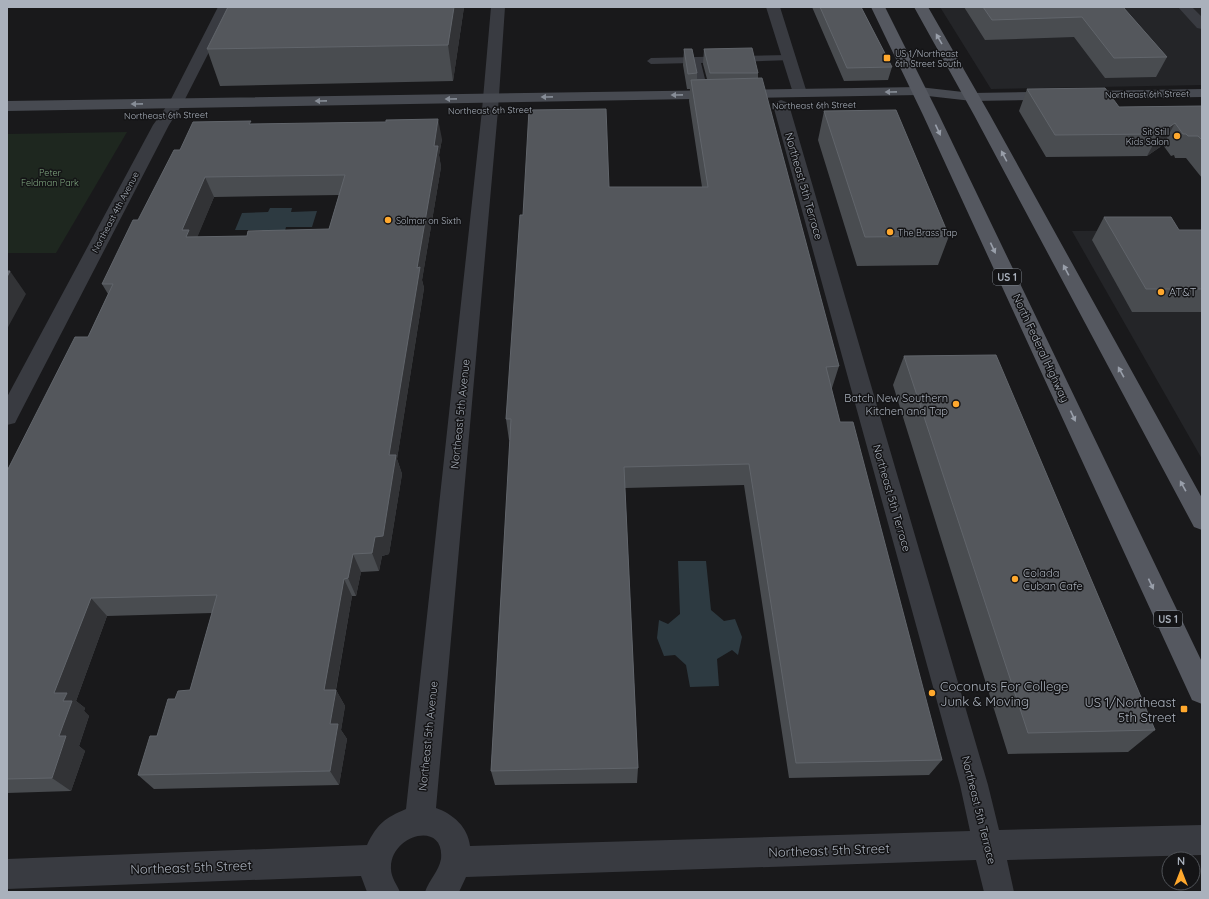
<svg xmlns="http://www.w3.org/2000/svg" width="1209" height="899" font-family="Quicksand,sans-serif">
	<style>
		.built { fill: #242528 }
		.green { fill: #1e271f }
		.water { fill: #2d3a41 }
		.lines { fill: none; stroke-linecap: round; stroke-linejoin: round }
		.lane { fill: #393b41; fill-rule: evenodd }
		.street { fill: #393b41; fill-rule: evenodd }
		.secondary { fill: #474a51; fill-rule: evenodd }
		.primary { fill: #555860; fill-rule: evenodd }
		.wall { fill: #494c50; fill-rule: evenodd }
		.shaded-wall { fill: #323336 }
		.building { fill: #54575c; stroke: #61656b; fill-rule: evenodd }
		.oneway { fill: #999faa }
		.oneway2 { fill: #878d97 }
		.poi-dot { fill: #ffa82d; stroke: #141416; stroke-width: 1.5 }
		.labels { text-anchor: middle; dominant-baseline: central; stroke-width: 3; stroke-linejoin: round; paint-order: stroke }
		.far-poi-label { font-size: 9px; fill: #aab1bc; stroke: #141416; text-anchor: start }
		.far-street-label { font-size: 9px; fill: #aab1bc; stroke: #141416 }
		.far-park-label { font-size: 9px; fill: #80a880; stroke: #141416 }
		.shield { fill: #141416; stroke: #7d828a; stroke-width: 1 }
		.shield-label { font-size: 10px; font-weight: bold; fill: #aab1bc }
		.street-label { font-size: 11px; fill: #aab1bc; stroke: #141416 }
		.poi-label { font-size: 11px; fill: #aab1bc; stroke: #141416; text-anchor: start }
		.near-poi-label { font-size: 13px; fill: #aab1bc; stroke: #141416; text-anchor: start }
		.near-street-label { font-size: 13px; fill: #aab1bc; stroke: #141416 }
	</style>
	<rect width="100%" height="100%" fill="#19191b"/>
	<path class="built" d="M940 7H1202V85L991 89Z
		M1202 230V459L1072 231Z"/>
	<path class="green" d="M127 132 56 253H7V134Z"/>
	<path class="water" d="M270 208H292L291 212 317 211 312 227H286L283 238 259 239 262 230H235L242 213 268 212Z
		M678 561H706L711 610 724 621 735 619 742 637 738 655 732 650 717 659 719 686 690 687 686 665 675 655 664 656 657 638 659 620 668 624 680 614Z"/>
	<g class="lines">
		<path class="lane" d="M789 55 793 58 792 60 701 63 709 95 704 98 699 95 692 63 651 64 647 61 651 58Z"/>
		<path class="street" d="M218 7H232L183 103 169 125 18 417 15 423 7 425V397L153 125 169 103Z
			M491 7H505L498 110 436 808C453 814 468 827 470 846L970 831 960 785 773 105 776 102 781 100 786 102 789 105 988 785 999 830 1202 825V855L1007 860 1014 892H984L976 860 466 877 459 892H425C429 880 439 871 441 859 445 819 389 835 391 869 391 877 397 885 400 892H367L361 876 7 889V859L367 845C377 824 385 818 406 809L482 110Z
			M766 7H780L807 93 805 96 800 97 795 96 793 93Z
			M1178 7H1192L1202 17V29L1197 28Z"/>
		<path class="secondary" d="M919 87 972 93 1202 89V97L972 101 919 95 7 111V101Z"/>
		<path class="primary" d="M871 7H885L939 115 1202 662V704L1192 700 923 115Z
			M914 7H928L990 115 1202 498V530L1194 527 974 115Z"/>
	</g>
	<path class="wall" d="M464 7 453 81 220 86 207 49Z
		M812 7H861L892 67 888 80 844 81Z
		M964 7H1123L1167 57 1156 77 1105 78 1074 37 985 40Z
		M684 49 697 73V79H707L703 64 704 49 758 73V78L839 366 832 388H831L840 422 942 760 929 775 789 778 744 485 625 488 638 768 637 783 495 785 491 771 510 440H509L506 419 523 215 609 187H702L689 101 690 89H687L683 65Z
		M1027 89 1119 107 1202 106V178L1186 158H1175L1174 155 1171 156 1163 145 1147 156 1046 157 1019 111Z
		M824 111 949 236 938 265 857 266 818 140Z
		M252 124 442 139 439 155 441 167 422 280 424 288 397 459 402 474 389 554 382 556 379 571 361 572 356 596H352L336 690 345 706 341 730 347 739 339 785 154 789 138 775 175 699 190 690 212 613 107 616 76 701 85 708 84 711 89 716 79 746 85 751 71 791 7 793V471L88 337 108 294 102 284 180 150ZM339 195 329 229 247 236 197 237 214 197Z
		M1104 217 1179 230H1202V312H1132L1092 240Z
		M904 356 1155 730 1128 752 1008 754 893 385Z"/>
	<path class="shaded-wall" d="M454 7H464L453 81 448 45Z
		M438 119 442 139 439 155 441 167 422 280 424 288 397 459 402 474 389 554 382 556 379 571 372 553 389 455 417 268 434 146Z
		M1175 123 1163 145 1147 156 1159 134Z
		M205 177 214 197 195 243V257L182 230Z
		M10 271 26 294 7 329V277Z
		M353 554 361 572 356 596 348 578Z
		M344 579 352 596 333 706 324 690Z
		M91 598 107 616 76 701 85 708 84 711 89 716 79 746 85 751 71 791 52 778 54 693Z
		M336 690 345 706 341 730 347 739 339 785 330 771V724Z"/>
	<path class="building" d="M228 7H454L448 45 207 49Z
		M820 7H861L892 67 847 68Z
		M983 7H1123L1167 57 1114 58 1082 17 992 20Z
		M752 48 758 73H710L704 49Z
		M684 49H692L697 73 688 74Z
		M762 78 839 366 826 367 840 422H853L942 760 796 763 749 464 624 467 638 768 491 771 511 419H506L520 215H523L529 110 606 109 609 187H708L691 80Z
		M1105 88 1119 107 1202 106V140L1198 136H1188L1186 134H1183L1175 123 1159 134 1055 135 1027 89Z
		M896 110 949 236 865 237 824 111Z
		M438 119 434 146H438L417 268 420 267 389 455H396L383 536 375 537 372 553 353 554 348 578 344 579 324 690H336L330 724H338L330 771 138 775 150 736H157L168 699H175L178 691 190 690 217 595 91 598 54 693H67L63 701H72L59 736H66L52 778 7 779V471L75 337H88L113 284H102L133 220H138L174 150H180L193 122 251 121 249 124 386 122V120ZM345 175 329 229 248 231 247 236 186 237 189 230H182L205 177Z
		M1104 217H1171L1179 230H1202V289H1146Z
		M7 271H10L7 277Z
		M996 355 1155 730 1028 733 904 356Z"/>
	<defs><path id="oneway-solid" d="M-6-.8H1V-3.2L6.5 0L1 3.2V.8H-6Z"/></defs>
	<g class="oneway">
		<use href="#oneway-solid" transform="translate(939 39) rotate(-120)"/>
		<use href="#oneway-solid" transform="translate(938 130) rotate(65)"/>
		<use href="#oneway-solid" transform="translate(1004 156) rotate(-118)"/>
		<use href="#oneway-solid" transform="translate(993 248) rotate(65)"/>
		<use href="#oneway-solid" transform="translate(1066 270) rotate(-118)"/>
		<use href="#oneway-solid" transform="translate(1121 372) rotate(-119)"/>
		<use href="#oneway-solid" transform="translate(1073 416) rotate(65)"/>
		<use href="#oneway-solid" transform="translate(1183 486) rotate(-119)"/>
		<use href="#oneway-solid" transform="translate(1151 584) rotate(65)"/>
	</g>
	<g class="oneway2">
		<use href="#oneway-solid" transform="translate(891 92) rotate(179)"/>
		<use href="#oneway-solid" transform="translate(677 95) rotate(179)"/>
		<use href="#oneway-solid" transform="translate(547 97) rotate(179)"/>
		<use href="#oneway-solid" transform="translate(451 99) rotate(179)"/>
		<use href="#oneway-solid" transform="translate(321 101) rotate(179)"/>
		<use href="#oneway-solid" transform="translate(137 104) rotate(179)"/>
	</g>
	<g class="poi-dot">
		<rect x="883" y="54" width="8" height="8" rx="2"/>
		<circle cx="1177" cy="136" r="4"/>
		<circle cx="388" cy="220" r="4"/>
		<circle cx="890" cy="232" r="4"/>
		<circle cx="1161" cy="292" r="4"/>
		<circle cx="956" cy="404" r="4"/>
		<circle cx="1015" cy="579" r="4"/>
		<circle cx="932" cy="693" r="4"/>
		<rect x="1180" y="705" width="8" height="8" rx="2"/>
	</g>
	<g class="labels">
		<g class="far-poi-label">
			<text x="895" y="53">US 1/Northeast<tspan x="895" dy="10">6th Street South</tspan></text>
			<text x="1169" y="131" text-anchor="end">Sit Still<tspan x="1169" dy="10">Kids Salon</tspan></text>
			<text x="396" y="220">Solmar on Sixth</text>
			<text x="898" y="232">The Brass Tap</text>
		</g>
		<g class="far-street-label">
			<text transform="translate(1147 94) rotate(-1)">Northeast 6th Street</text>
			<text transform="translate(814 105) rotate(-1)">Northeast 6th Street</text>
			<text transform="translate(490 110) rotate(-1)">Northeast 6th Street</text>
			<text transform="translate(166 115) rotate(-1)">Northeast 6th Street</text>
			<text transform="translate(115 212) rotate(-62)">Northeast 4th Avenue</text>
		</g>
		<g class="far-park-label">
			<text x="50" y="172">Peter<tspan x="50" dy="10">Feldman Park</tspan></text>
		</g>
		<g class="shield">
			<rect x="993" y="269" width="28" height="16" rx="3"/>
			<rect x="1154" y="611" width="28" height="16" rx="3"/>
		</g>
		<g class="shield-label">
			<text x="1007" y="277">US 1</text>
			<text x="1168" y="619">US 1</text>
		</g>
		<g class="street-label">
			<text transform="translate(804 186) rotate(74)">Northeast 5th Terrace</text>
			<text transform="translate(1041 348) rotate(65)">North Federal Highway</text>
			<text transform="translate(460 414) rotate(-84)">Northeast 5th Avenue</text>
			<text transform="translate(892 498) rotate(74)">Northeast 5th Terrace</text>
			<text transform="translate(428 736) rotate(-84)">Northeast 5th Avenue</text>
			<text transform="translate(979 810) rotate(76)">Northeast 5th Terrace</text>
		</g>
		<g class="poi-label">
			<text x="1169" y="292">AT&amp;T</text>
			<text x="948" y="398" text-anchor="end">Batch New Southern<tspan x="948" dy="13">Kitchen and Tap</tspan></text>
			<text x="1023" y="573">Colada<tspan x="1023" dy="13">Cuban Cafe</tspan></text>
		</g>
		<g class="near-poi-label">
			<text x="940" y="686">Coconuts For College<tspan x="940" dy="15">Junk &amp; Moving</tspan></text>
			<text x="1176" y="702" text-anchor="end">US 1/Northeast<tspan x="1176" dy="15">5th Street</tspan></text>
		</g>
		<g class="near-street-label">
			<text transform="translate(829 850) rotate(-2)">Northeast 5th Street</text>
			<text transform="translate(191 867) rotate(-2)">Northeast 5th Street</text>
		</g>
	</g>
	<rect width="1209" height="899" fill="none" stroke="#aab1bc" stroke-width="16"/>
	<g transform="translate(1181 871)"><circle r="19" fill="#141416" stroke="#505358"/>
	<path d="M0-3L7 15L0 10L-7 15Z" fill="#ffa82d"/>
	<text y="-6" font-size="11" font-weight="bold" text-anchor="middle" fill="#aab1bc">N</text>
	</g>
</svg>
